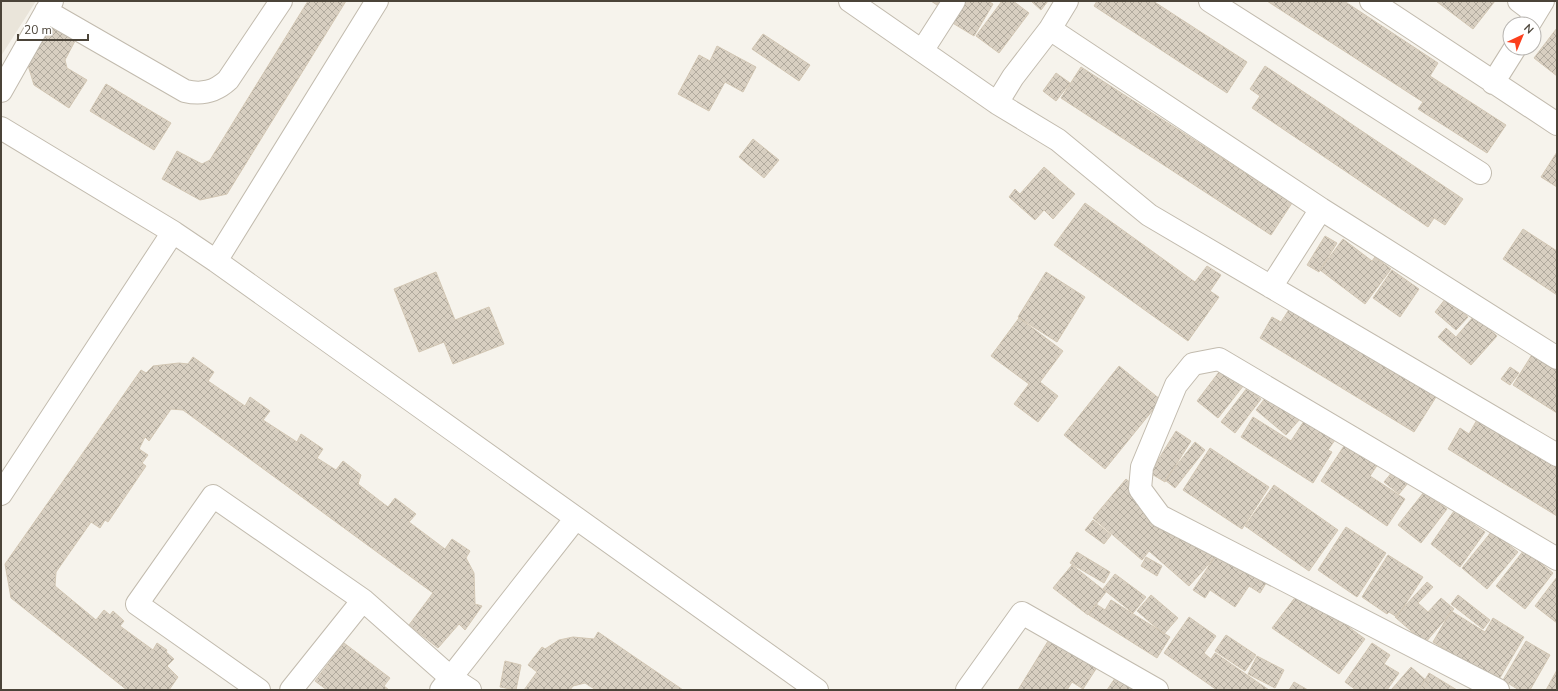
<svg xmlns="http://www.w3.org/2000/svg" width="1558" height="691" font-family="'Nunito Sans',sans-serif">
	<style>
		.residential { fill: #eae5da }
		.building { fill: url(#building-cross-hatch); stroke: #d3c7b4 }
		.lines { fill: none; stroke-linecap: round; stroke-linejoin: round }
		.minor-casing { stroke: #c2bbae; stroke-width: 24 }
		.minor { stroke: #fff; stroke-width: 22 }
	</style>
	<defs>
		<pattern id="building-cross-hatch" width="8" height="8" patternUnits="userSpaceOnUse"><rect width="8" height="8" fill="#d8cfc1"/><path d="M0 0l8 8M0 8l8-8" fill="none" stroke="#b1aa9e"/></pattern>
	</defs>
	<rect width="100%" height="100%" fill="#f6f3ec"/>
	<path class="residential" d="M1 1H36L1 56Z"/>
	<path class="building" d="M308 1H346L227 194 200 200 162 179 177 151 202 164 210 160Z
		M931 1H939L937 5Z
		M956 1H988L993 4 974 36 946 19Z
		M1002 1H1013L1029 13 999 53 976 36Z
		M1031 1H1048L1041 10Z
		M1097 1H1153L1247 62 1227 93 1094 6Z
		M1267 1H1344L1438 63 1430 76 1506 125 1487 153 1418 109 1423 102Z
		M1436 1H1495L1473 29Z
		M49 23 76 39 65 60 67 68 87 80 69 108 34 85 27 62Z
		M1557 28V76L1534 58Z
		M763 34 810 65 799 81 752 49Z
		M717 46 756 67 743 92 725 82 709 111 678 94 699 55 710 61Z
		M1265 66 1463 199 1445 225 1434 218 1428 227 1252 108 1260 96 1250 89Z
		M1081 67 1292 203 1271 235 1061 98Z
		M1056 73 1070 83 1056 101 1043 91Z
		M106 84 171 123 154 150 90 111Z
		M753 139 779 160 764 178 739 157Z
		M1557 152V187L1541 177Z
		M1044 167 1075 194 1053 219 1044 210 1035 220 1009 197 1015 189 1020 194Z
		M1085 203 1195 282 1207 266 1221 275 1210 291 1219 297 1188 341 1054 245Z
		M1523 229 1557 251V295L1503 259Z
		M1325 236 1337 243 1319 272 1307 265Z
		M1343 239 1372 261 1375 257 1391 269 1365 304 1320 270Z
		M1392 270 1419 289 1400 317 1373 298Z
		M436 272 455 320 489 307 504 344 453 364 444 342 419 352 394 289Z
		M1046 272 1085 297 1057 342 1018 317Z
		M1446 298 1468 317 1456 330 1435 312Z
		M1290 308 1436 397 1414 432 1260 338 1272 317 1281 322Z
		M1474 316 1497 336 1471 365 1438 337 1446 328 1456 337Z
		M1019 318 1063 351 1040 382 1058 396 1038 422 1014 404 1029 384 991 356Z
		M1533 353 1557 368V413L1513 385Z
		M193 357 214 372 208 381 245 406 250 397 270 411 263 420 297 442 301 434 323 449 317 458 336 470 343 461 361 475 358 484 388 507 395 498 416 514 409 522 445 549 452 539 470 551 466 558 474 573 475 604 482 606 465 630 459 624 438 648 409 625 433 593 183 410 171 409 149 441 145 437 139 449 148 455 142 463 146 466 108 522 105 520 100 528 91 522 56 572 55 586 96 620 104 610 110 615 113 611 124 621 120 626 153 650 157 643 167 650 166 652 174 659 167 666 178 677 169 690H127L11 598 5 564 141 370 146 373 153 366 179 363 188 364Z
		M1119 366 1161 400 1105 469 1064 435Z
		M1510 367 1519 373 1510 385 1501 379Z
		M1222 368 1244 385 1218 418 1197 401Z
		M1247 388 1261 399 1235 433 1221 422Z
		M1269 393 1300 419 1286 435 1256 410Z
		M1253 417 1291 441 1306 418 1337 437 1328 450 1332 452 1313 483 1241 437Z
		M1478 418 1557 467V516L1448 449 1460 428 1469 434Z
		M1176 431 1191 441 1165 482 1150 473Z
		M1195 442 1205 450 1175 488 1165 480Z
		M1346 443 1378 464 1370 476 1405 499 1387 526 1321 481Z
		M1210 448 1269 487 1242 529 1183 490Z
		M1393 471 1408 483 1399 494 1384 482Z
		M1126 479 1216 556 1189 586 1149 551 1142 560 1093 518Z
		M1274 485 1338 530 1309 571 1245 526Z
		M1424 492 1447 509 1421 543 1398 525Z
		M1454 511 1485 532 1460 567 1431 544Z
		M1093 520 1111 535 1104 544 1085 530Z
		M1346 527 1386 553 1357 597 1318 570Z
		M1492 531 1518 552 1487 589 1462 568Z
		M1220 549 1268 580 1260 593 1249 586 1235 607 1210 590 1205 598 1193 590Z
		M1524 550 1553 573 1525 609 1496 586Z
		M1077 552 1110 572 1104 583 1070 563Z
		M1388 555 1423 577 1397 617 1389 612 1387 614 1362 597Z
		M1146 557 1162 566 1157 576 1141 566Z
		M1072 565 1106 592 1088 615 1053 588Z
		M1115 574 1146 597 1133 613 1103 589Z
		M1557 577V623L1535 606Z
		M1427 582 1433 587 1418 603 1428 612 1441 598 1454 609 1425 643 1395 617Z
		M1300 591 1365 639 1339 674 1272 628Z
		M1151 595 1178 618 1164 634 1137 611Z
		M1458 595 1490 620 1483 629 1451 604Z
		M1111 600 1170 637 1157 658 1089 615 1096 604 1105 610Z
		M1451 611 1485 632 1493 618 1524 637 1498 681 1433 642Z
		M1189 617 1216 636 1204 653 1211 659 1215 653 1269 690H1217L1164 653Z
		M1056 628 1103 658 1083 689 1072 682 1067 690H1018Z
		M598 632 683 690H596L585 683 573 686 570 690H524L537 672 528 665 542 647 545 649 559 640 573 637 594 639Z
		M1226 635 1256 655 1245 671 1215 651Z
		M1526 641 1550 655 1530 690H1519L1503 680Z
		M344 643 390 678 384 686 389 690H327L315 681Z
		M1372 643 1390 655 1384 664 1399 673 1387 690H1356L1345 682Z
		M1257 656 1284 670 1275 688 1248 674Z
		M505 661 521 665 516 690 500 687Z
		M1411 667 1429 683 1422 690H1391Z
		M1122 668 1154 690H1107Z
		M1557 670V690H1546Z
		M1429 673 1457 690H1419Z
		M1294 682 1308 690H1289Z"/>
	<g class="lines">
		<defs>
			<path id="minor" d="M850 1 997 103
				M1067 1 1050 29 1013 77 997 103 1058 140 1149 215 1557 455
				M1210 1 1480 173
				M1371 1 1557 124
				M1519 1 1535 13
				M46 11 185 91C202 95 215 92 228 80L281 1
				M1529 24 1543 1
				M1050 29 1321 209 1557 358
				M922 51 954 1
				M1493 83 1515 48
				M1 91 52 1
				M1 128 173 232 216 261 817 690
				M216 261 377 1
				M1271 287 1321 209
				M1 494 173 232
				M363 600 450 677 470 690
				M259 690 137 604 213 496 363 600 291 690
				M441 690 576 518
				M967 690 1022 613 1157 690
				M1498 690 1160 516 1140 489 1142 467 1176 385 1193 364 1219 359 1557 559"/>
		</defs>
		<use href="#minor" class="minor-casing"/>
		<use href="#minor" class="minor"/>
	</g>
	<rect width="1558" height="691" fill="none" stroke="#4b4439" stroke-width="4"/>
	<g transform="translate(1522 36) rotate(44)"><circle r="19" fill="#ffffff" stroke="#b7b4b0"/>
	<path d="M0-3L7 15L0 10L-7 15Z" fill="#fc3f1d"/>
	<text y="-6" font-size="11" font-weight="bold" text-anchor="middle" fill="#4b4439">N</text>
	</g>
	<path d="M18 34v6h70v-6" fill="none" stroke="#4b4439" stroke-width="2"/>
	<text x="24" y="34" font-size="12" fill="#4b4439" stroke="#ffffff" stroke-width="3" paint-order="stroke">20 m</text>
</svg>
